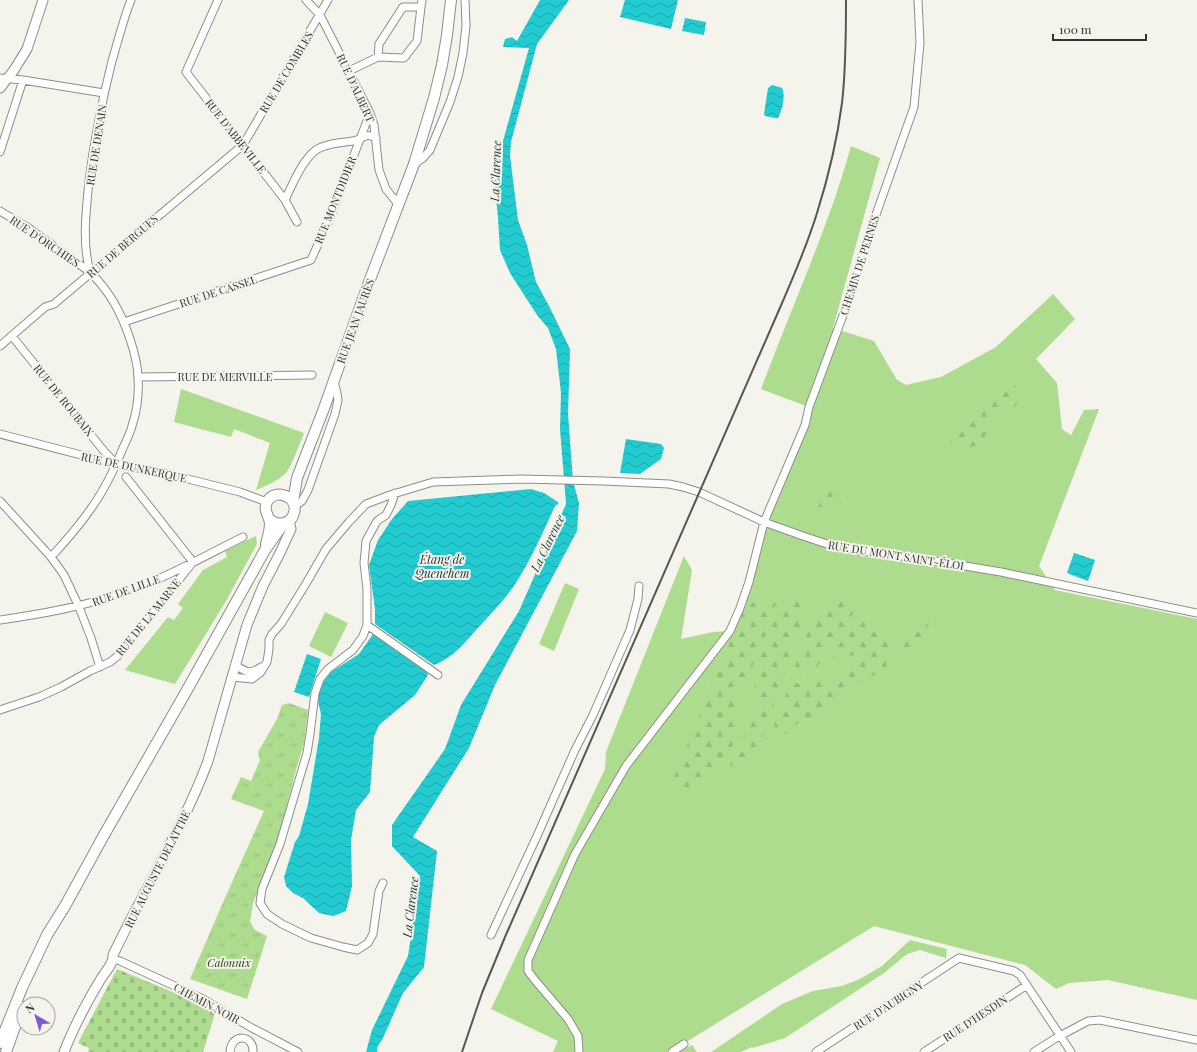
<svg xmlns="http://www.w3.org/2000/svg" width="1197" height="1052" font-family="'Playfair Display',serif">
	<style>
		.green { fill: #addc8f }
		.forest { fill: url(#forest-firs) }
		.cemetery { fill: url(#cemetery-stones) }
		.park { fill: url(#park-tufts) }
		.water { fill: url(#water-waves) }
		.lines { fill: none; stroke-linecap: round; stroke-linejoin: round }
		.minor-casing { stroke: #8e8d87; stroke-width: 9 }
		.tertiary-casing { stroke: #8e8d87; stroke-width: 11 }
		.secondary-casing { stroke: #8e8d87; stroke-width: 12 }
		.minor { stroke: #fff; stroke-width: 7 }
		.tertiary { stroke: #fff; stroke-width: 9 }
		.secondary { stroke: #fff; stroke-width: 10 }
		.rail { stroke: #585754; stroke-width: 2 }
		.labels { text-anchor: middle; dominant-baseline: central; stroke-width: 4; stroke-linejoin: round; paint-order: stroke }
		.street-label { font-size: 11px; fill: #343331; stroke: #f4f3ec }
		.park-label { font-size: 11px; font-style: italic; fill: #1f3e01; stroke: #f4f3ec }
		.water-label { font-size: 12px; font-style: italic; fill: #1d3637; stroke: #f4f3ec }
	</style>
	<defs>
		<pattern id="forest-firs" width="22" height="20" patternUnits="userSpaceOnUse"><rect width="22" height="20" fill="#addc8f"/><path d="M5 1l3.5 6h-7zM16 11l3.5 6h-7z" fill="#95bd7c"/></pattern>
		<pattern id="cemetery-stones" width="16" height="16" patternUnits="userSpaceOnUse"><rect width="16" height="16" fill="#addc8f"/><path d="M2 7V4a2 2 0 0 1 4 0v3zM10 15v-3a2 2 0 0 1 4 0v3z" fill="#95bd7c"/></pattern>
		<pattern id="park-tufts" width="24" height="20" patternUnits="userSpaceOnUse"><rect width="24" height="20" fill="#addc8f"/><path d="M3 7l-1-3M5 7V3M7 7l1-3M15 17l-1-3M17 17v-4M19 17l1-3" fill="none" stroke="#95bd7c"/></pattern>
		<pattern id="water-waves" width="16" height="10" patternUnits="userSpaceOnUse"><rect width="16" height="10" fill="#22cbd0"/><path d="M0 5q4-4 8 0t8 0" fill="none" stroke="#1ea5a9"/></pattern>
	</defs>
	<rect width="100%" height="100%" fill="#f4f3ec"/>
	<path class="green" d="M851 146 880 158 833 328 874 341 897 380 906 385 941 377 996 347 1053 294 1075 319 1036 359 1057 383 1062 429 1071 435 1084 410 1099 409 1039 566 1055 590 1197 619V1000L1108 980 1069 983 1056 989 1025 965 874 926 670 1052H553L558 1041 491 1009 605 769 606 752 684 556 692 570 681 639 713 632 730 631 764 522 809 407 761 389C791 308 828 229 851 146Z
		M181 389 304 433C300 443 292 465 286 473 278 481 266 486 256 490L270 443 234 429 231 437 174 422Z
		M256 536 257 544 226 601 175 684 125 670 168 617 174 620 183 608 178 604 203 570 227 557 225 551Z
		M565 583 579 589 554 651 539 644Z
		M325 612 348 623 331 657 309 646Z
		M910 940 947 949 946 958 920 950 907 954 884 973 785 1038 753 1048 752 1047 741 1052H711L782 1004 813 991 842 986 860 979 882 966Z
		M692 1045 697 1052H678Z"/>
	<path class="forest" d="M1012 384 1016 386 1018 393 1015 397 1017 402 1016 406 1003 413H993L986 419 982 430 986 433 984 439 985 442C980 446 975 445 969 448L950 443Z
		M831 491 840 493 842 500 837 507 829 509 823 512 818 508 821 498Z
		M758 599 776 603 759 654 753 664 750 676 740 683 728 689C742 706 742 713 733 732L735 740 725 763 712 776 682 791 674 789 675 775 743 610Z
		M833 599 845 600 854 612 817 667 789 683 807 634Z
		M800 601 808 607 779 689 761 705 751 701 749 699 756 682 759 662 778 603Z
		M859 622C872 622 878 624 887 635L851 656 834 660 832 657 836 648Z
		M921 622 929 623 922 644 905 657 899 652 900 645 906 638 912 627Z
		M889 638 896 642 886 667 857 686 837 701 827 703 803 724H796L789 732 777 738 774 741 767 744 789 686 808 679 837 681 850 664 869 650 878 648Z
		M777 696 756 752 730 767 735 749 755 719Z"/>
	<path class="cemetery" d="M117 969 216 1010 203 1052H88L89 1048 78 1043Z"/>
	<path class="park" d="M289 703 308 710 304 743 296 770 278 840 253 903 250 922 255 930 267 936 247 999 190 979 224 900 264 811 231 799 241 777 251 781 260 760 258 752 277 719 282 705Z"/>
	<path class="water" d="M540 0H569L537 44 511 142 510 155 512 172 518 220 527 245 536 282 550 308 570 349 568 414 573 481 579 503 577 531 495 685 469 748 413 837 437 851 424 967 403 993 382 1040 377 1047V1052H366L372 1030 408 956 420 876 392 846V825L445 749 461 705 519 611 566 504 560 429 561 393 556 349 548 328 537 315 510 273 500 250 498 218 494 176H502L503 141 529 48 503 47 505 39 512 37 517 41Z
		M625 0H678L671 29 620 17Z
		M685 18 706 22 704 35 682 31Z
		M772 85 782 88C786 95 782 111 778 118H775L765 116 764 114 768 88Z
		M626 439 661 444 664 448 661 459 640 474 620 473Z
		M531 489 544 493 558 502V504L555 506C544 530 533 555 519 578 508 597 491 613 476 630 465 643 451 659 434 665L375 624V609L369 565 378 540 392 519 408 501Z
		M1074 553 1095 560 1088 581 1067 573Z
		M373 634 426 671 428 675 415 695 379 725 374 737 370 792 356 810 351 840 352 886 346 911 333 916 319 913 303 898 293 893 286 886 284 877 295 842 299 836 308 804 319 738 321 714 318 701V695L324 681 331 672 359 654Z
		M307 654 321 659 309 697 294 692Z"/>
	<g class="lines">
		<defs>
			<path id="minor" d="M218 0 186 72 285 200 297 222
				M306 0 320 15 370 113 374 125 379 170 386 189 398 204
				M378 57 404 58 417 41 421 7
				M349 71 378 57 379 44 403 7H421L422 0
				M0 78 23 80 104 93
				M0 152 23 80
				M414 164 423 158 430 150 450 102 458 77 463 53 466 26 465 0
				M285 200C292 185 303 159 316 150 326 143 342 143 353 141 365 139 363 132 376 138
				M0 211 27 227 90 272C110 292 121 312 130 339 134 351 138 365 138 378 139 393 137 411 132 426 130 434 126 441 123 448 114 470 104 491 90 510 78 527 65 542 51 557
				M90 272C82 243 86 211 89 181 94 141 102 101 112 61 118 41 123 20 131 0
				M124 322 311 260 331 215 370 113
				M12 336 103 450 116 464
				M0 346 45 307 54 304 243 145 328 0
				M138 377 312 375
				M0 434 116 464 168 474 240 492 267 502
				M0 501 51 557 64 575 79 607 91 638 100 667
				M295 506 302 501 308 490 335 414 338 400 337 393 334 381
				M0 620C41 614 82 607 122 593 164 579 203 557 243 537
				M367 625 438 675
				M235 665C246 672 250 675 261 667
				M232 677 252 679 260 673 267 662 269 649V640L272 634 281 624 307 582 326 549 349 522 366 504 390 495 433 482 521 479 604 481 669 484 683 487 699 492 764 522 803 536 836 547 923 559 1001 572 1197 613
				M0 710 39 697 61 687 90 671 110 662 119 655 193 562 126 477
				M383 883 379 891 373 934 368 943 357 950 343 947 311 938 282 924 267 914 260 903 262 889 280 844 307 753 310 734 315 693 320 679 328 669 353 650 363 636 367 625V589L364 563 366 541 377 521 386 515 391 505 395 493
				M491 935 537 836 575 750 593 715 630 630 638 599 639 586
				M113 959 120 961 203 999 252 1028 298 1052
				M230 1052C231 1033 254 1034 253 1052
				M579 1052 578 1036 568 1019 534 979 528 971V960L575 854 626 766 730 631 740 608 749 582 764 522 805 425 809 407 845 310 867 240 914 107 920 43 918 0
				M672 1052 684 1044
				M816 1052 959 958 1014 971 1020 975 1071 1052
				M924 1052 1027 985
				M1034 1052 1056 1038 1088 1021 1100 1020 1197 1040"/>
			<path id="tertiary" d="M0 88 14 70 27 49 43 0
				M64 1052C74 1026 88 1000 102 977 107 970 114 962 113 955 144 890 183 828 208 761L247 625 263 586 280 553 291 529 290 525 288 521"/>
			<path id="secondary" d="M293 502 297 478 323 411 369 282 414 164 434 98 442 65 447 35 451 0
				M266 544C268 537 270 530 270 523 269 515 263 511 267 502 275 487 299 497 294 513 291 525 277 526 269 519
				M0 1043 22 988 47 935 65 906 104 835 187 690 265 550 284 523
				M6 1052 22 1007"/>
		</defs>
		<use href="#minor" class="minor-casing"/>
		<use href="#tertiary" class="tertiary-casing"/>
		<use href="#secondary" class="secondary-casing"/>
		<use href="#minor" class="minor"/>
		<use href="#tertiary" class="tertiary"/>
		<use href="#secondary" class="secondary"/>
		<path class="rail" d="M462 1052 482 993 505 937 779 310C793 278 807 246 817 213 828 178 837 141 842 103 846 69 846 35 846 0"/>
	</g>
	<g class="labels">
		<g class="street-label">
			<text transform="translate(286 72) rotate(-59)">RUE DE COMBLES</text>
			<text transform="translate(356 88) rotate(65)">RUE D'ALBERT</text>
			<text transform="translate(236 136) rotate(52)">RUE D'ABBEVILLE</text>
			<text transform="translate(96 145) rotate(-81)">RUE DE DENAIN</text>
			<text transform="translate(335 200) rotate(-68)">RUE MONTDIDIER</text>
			<text transform="translate(45 241) rotate(34)">RUE D'ORCHIES</text>
			<text transform="translate(122 246) rotate(-41)">RUE DE BERGUES</text>
			<text transform="translate(859 265) rotate(-72)">CHEMIN DE PERNES</text>
			<text transform="translate(218 291) rotate(-18)">RUE DE CASSEL</text>
			<text transform="translate(355 321) rotate(-70)">RUE JEAN JAURÈS</text>
			<text x="225" y="376">RUE DE MERVILLE</text>
			<text transform="translate(64 400) rotate(51)">RUE DE ROUBAIX</text>
			<text transform="translate(134 467) rotate(12)">RUE DE DUNKERQUE</text>
			<text transform="translate(896 555) rotate(9)">RUE DU MONT SAINT-ÉLOI</text>
			<text transform="translate(126 590) rotate(-20)">RUE DE LILLE</text>
			<text transform="translate(148 617) rotate(-51)">RUE DE LA MARNE</text>
			<text transform="translate(157 869) rotate(-63)">RUE AUGUSTE DELATTRE</text>
			<text transform="translate(207 1003) rotate(28)">CHEMIN NOIR</text>
			<text transform="translate(888 1005) rotate(-33)">RUE D'AUBIGNY</text>
			<text transform="translate(975 1018) rotate(-33)">RUE D'HESDIN</text>
		</g>
		<g class="park-label">
			<text x="229" y="962">Calonnix</text>
		</g>
		<g class="water-label">
			<text transform="translate(495 171) rotate(-88)">La Clarence</text>
			<text transform="translate(547 543) rotate(-64)">La Clarence</text>
			<text x="442" y="559">Étang de<tspan x="442" dy="14">Quenehem</tspan></text>
			<text transform="translate(410 907) rotate(-83)">La Clarence</text>
		</g>
	</g>
	<g transform="translate(36 1016) rotate(322)"><circle r="19" fill="#f4f3ec" stroke="#a7a6a1"/>
	<path d="M0-3L7 15L0 10L-7 15Z" fill="#815ad3"/>
	<text y="-6" font-size="11" font-weight="bold" text-anchor="middle" fill="#343331">N</text>
	</g>
	<path d="M1053 34v6h93v-6" fill="none" stroke="#343331" stroke-width="2"/>
	<text x="1059" y="34" font-size="12" fill="#343331" stroke="#f4f3ec" stroke-width="3" paint-order="stroke">100 m</text>
</svg>
